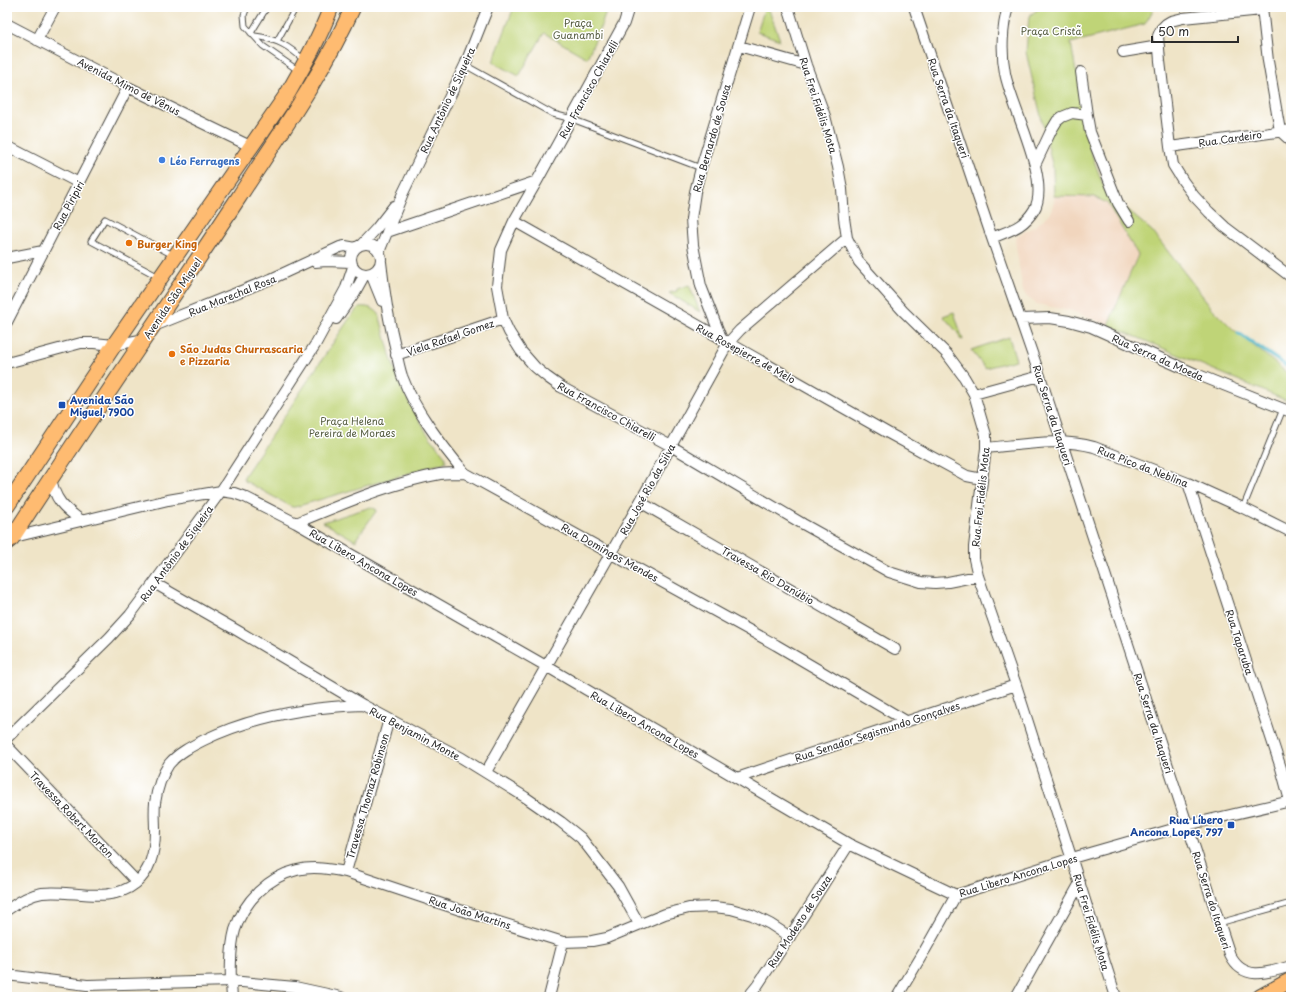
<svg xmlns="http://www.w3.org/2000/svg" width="1298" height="1004" font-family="'Playpen Sans',sans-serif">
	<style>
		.built { fill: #f1d5bd }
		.green { fill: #bfd477; stroke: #758051 }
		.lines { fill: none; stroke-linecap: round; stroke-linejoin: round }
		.stream { stroke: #48b3c5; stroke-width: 3.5 }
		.lane-casing { stroke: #484742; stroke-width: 7 }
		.street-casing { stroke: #484742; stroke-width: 12 }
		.primary-casing { stroke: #484742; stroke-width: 17 }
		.lane { stroke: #fff; stroke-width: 5 }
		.street { stroke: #fff; stroke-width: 10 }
		.primary { stroke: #febb71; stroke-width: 15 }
		.shop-dot { fill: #3f7fe0; stroke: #fff; stroke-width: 1.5 }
		.food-dot { fill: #e8710a; stroke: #fff; stroke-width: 1.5 }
		.transit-dot { fill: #1a4fb4; stroke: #fff; stroke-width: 1.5 }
		.labels { text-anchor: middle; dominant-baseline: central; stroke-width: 3; stroke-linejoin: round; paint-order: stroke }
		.park-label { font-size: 10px; fill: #575e42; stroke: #fff }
		.street-label { font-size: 10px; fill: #2b2b2b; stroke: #fff }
		.shop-label { font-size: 10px; font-weight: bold; fill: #366cbe; stroke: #fff; text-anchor: start }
		.food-label { font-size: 10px; font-weight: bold; fill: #c56008; stroke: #fff; text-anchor: start }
		.transit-label { font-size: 10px; font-weight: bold; fill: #164399; stroke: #fff; text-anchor: start }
	</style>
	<rect width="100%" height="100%" fill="#fff"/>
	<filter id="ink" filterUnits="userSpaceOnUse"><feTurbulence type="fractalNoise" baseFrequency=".025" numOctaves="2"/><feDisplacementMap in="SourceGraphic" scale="8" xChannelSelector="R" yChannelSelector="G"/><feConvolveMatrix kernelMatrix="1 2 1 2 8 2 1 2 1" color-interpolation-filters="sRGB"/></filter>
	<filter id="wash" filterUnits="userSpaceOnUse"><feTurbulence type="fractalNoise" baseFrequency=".012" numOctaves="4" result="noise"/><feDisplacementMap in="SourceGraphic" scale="16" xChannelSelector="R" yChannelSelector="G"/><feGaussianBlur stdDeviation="0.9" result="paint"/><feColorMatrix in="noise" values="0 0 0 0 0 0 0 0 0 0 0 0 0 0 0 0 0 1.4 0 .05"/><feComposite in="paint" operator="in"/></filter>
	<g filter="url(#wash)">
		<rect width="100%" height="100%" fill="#efe4c7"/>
		<path class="built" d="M1054 196 1094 197 1107 203 1138 255 1108 325 1072 311 1037 304 1027 297 1023 291 1015 240 1019 235 1035 226 1050 214 1054 202Z"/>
		<path class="green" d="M514 7H608L599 31 587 58 544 33 519 76 493 62Z
			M765 7H768L780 40 757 32Z
			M1041 7H1065L1068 10 1075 7H1155L1145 24 1071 43 1076 72 1079 71 1084 122 1089 147 1105 190 1110 191 1126 209 1152 231 1212 308 1233 329 1291 376V401L1285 400 1108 325 1138 255 1107 203 1094 197 1054 196 1053 168 1026 52 1029 16Z
			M689 285 700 312 669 293 677 291V289Z
			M359 307C367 306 374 308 379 314L391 358 401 387 426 432 445 456 446 461 443 463 295 507H292L245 481 243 478 351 316Z
			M954 312 963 340 960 339 959 334 943 316Z
			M1009 337 1016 360 985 368 971 350Z
			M371 507 377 510 356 539V541L323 522Z"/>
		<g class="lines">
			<path class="stream" d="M1238 333 1291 369"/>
		</g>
	</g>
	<g filter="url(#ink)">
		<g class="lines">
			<defs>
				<path id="lane" d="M247 7 244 15 245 26 263 46 299 71
					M251 33 267 7
					M255 36C277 39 289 46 305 61
					M277 41 296 7
					M465 65 553 114 572 119 701 168
					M159 277 91 241 105 219 173 255
					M1243 508 1283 409
					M1219 923 1291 903"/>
				<path id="street" d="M629 7 624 23 537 181 514 221 501 250 497 286 503 319 509 332 521 351 535 367 547 377 561 387 671 446 803 524 889 572 921 582 935 583 948 582 978 576
					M788 7 806 65 825 116 838 167 842 189 844 218 847 238 859 262 903 311 947 354 964 377 974 394 983 425 986 435V448L974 547V559L978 576 1016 685 1116 997
					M914 7 992 238 1040 376 1230 955C1243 982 1268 973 1291 966
					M1262 7 1268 61 1280 131 1291 141
					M1262 10 1183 18 1171 21 1166 24 1161 29 1158 36 1160 61 1170 147 1173 165 1183 181 1194 196 1209 212 1225 227 1291 277
					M7 24 128 87 252 147
					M37 40 55 7
					M739 46 806 65
					M1123 52 1159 46
					M1081 72 1087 115 1090 132 1118 203 1129 221
					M7 146 79 183
					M1170 147 1291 130
					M1035 165 1051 131 1057 121 1062 117 1072 113 1087 115
					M514 221 888 433 967 476 982 479
					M387 232 537 181
					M992 238C1010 230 1023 228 1034 210 1052 181 1011 107 1005 73 1001 52 1002 27 1008 7
					M351 259a15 15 0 1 1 30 0a15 15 0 1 1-30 0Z
					M361 245 376 229 394 206
					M379 252 403 193 465 65 488 7
					M7 258 43 251
					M315 262 326 261 351 262
					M381 262C384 290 388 318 395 346 397 356 399 367 402 376 415 411 441 444 465 473L776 645 906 721
					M371 274 382 301
					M336 319 355 292 365 274
					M1021 319 1050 318 1069 321 1091 327 1196 374 1291 412
					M7 322 128 87
					M154 326 271 279 340 247 345 246 356 248
					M722 340 701 286 693 245 691 219 695 192 701 168 750 7
					M396 355 503 319
					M7 363 81 343H94L114 345 145 339
					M974 394 1040 376
					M986 448C1022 445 1059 437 1094 447L1188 483 1243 508 1291 532
					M51 477C54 500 64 508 82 521
					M1188 483 1281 768 1290 801
					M640 502 895 649
					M296 523C343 504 390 483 440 474 448 473 457 473 465 473
					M10 538 168 500 221 491 234 493 245 497 296 523 546 666 849 844 956 895 1072 858 1187 825 1291 801
					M154 583 238 631 363 705 462 758 525 797 561 822 581 838 618 886 639 924
					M7 738 109 638 130 615 154 583 221 491 315 345 346 288 353 267
					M7 746 137 882
					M486 772 640 502 728 343 740 330 847 238
					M737 778 1016 685
					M346 872 389 719
					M7 910C18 902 29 895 42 893 73 889 109 905 136 883 152 870 155 849 155 830 155 821 154 812 155 803 157 789 161 776 169 764 178 753 192 746 204 740 253 716 309 707 363 705
					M7 975 87 985 231 981 295 987 341 997
					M232 997C230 978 230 948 235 930 244 901 268 877 297 870 313 866 330 869 346 872L460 910 563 942 592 941 607 938 665 914 689 908 714 907 731 909 752 915 770 924 790 937
					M549 997 563 942
					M748 997 757 986 804 915 849 844
					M897 997 925 950 956 895
					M1016 997 1080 883"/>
				<path id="primary" d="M7 506 114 345 288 93C304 65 320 37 331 7
					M7 542 12 538C86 423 164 311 239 197 279 135 323 74 353 7
					M1260 997 1291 980"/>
			</defs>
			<use href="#lane" class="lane-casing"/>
			<use href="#street" class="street-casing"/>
			<use href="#primary" class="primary-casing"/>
			<use href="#lane" class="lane"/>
			<use href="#street" class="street"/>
			<use href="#primary" class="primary"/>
		</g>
	</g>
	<circle class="shop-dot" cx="162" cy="160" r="4"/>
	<g class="food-dot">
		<circle cx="129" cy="243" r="4"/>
		<circle cx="172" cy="354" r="4"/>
	</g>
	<g class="transit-dot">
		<rect x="58" y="401" width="8" height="8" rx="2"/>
		<rect x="1227" y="821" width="8" height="8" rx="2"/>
	</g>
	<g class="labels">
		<g class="park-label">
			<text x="578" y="22">Praça<tspan x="578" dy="12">Guanambi</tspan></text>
			<text x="1051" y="30">Praça Cristã</text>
			<text x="352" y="420">Praça Helena<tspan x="352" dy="12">Pereira de Moraes</tspan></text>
		</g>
		<g class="street-label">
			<text transform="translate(129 86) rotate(27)">Avenida Mimo de Vênus</text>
			<text transform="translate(588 89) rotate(-61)">Rua Francisco Chiarelli</text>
			<text transform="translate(447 100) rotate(-65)">Rua Antônio de Siqueira</text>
			<text transform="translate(819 105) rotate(72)">Rua Frei Fidélis Mota</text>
			<text transform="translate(949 108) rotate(71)">Rua Serra da Itaqueri</text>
			<text transform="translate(711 138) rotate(-74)">Rua Bernardo de Sousa</text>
			<text transform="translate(1230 138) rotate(-8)">Rua Cardeiro</text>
			<text transform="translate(68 205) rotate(-62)">Rua Piripiri</text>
			<text transform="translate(232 295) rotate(-22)">Rua Marechal Rosa</text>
			<text transform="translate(172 298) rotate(-56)">Avenida São Miguel</text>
			<text transform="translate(450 337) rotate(-19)">Viela Rafael Gomez</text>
			<text transform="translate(746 353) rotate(29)">Rua Rosepierre de Melo</text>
			<text transform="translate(1158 357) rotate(24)">Rua Serra da Moeda</text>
			<text transform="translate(607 411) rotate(29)">Rua Francisco Chiarelli</text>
			<text transform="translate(1053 415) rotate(72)">Rua Serra da Itaqueri</text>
			<text transform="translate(1143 466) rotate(21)">Rua Pico da Neblina</text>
			<text transform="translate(647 489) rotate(-61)">Rua José Rio da Silva</text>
			<text transform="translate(980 497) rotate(-84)">Rua Frei Fidélis Mota</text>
			<text transform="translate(610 552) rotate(29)">Rua Domingos Mendes</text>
			<text transform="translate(176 553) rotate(-54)">Rua Antônio de Siqueira</text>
			<text transform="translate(364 562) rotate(30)">Rua Libero Ancona Lopes</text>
			<text transform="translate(768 575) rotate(30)">Travessa Rio Danúbio</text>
			<text transform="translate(1240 642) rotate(72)">Rua Taparuba</text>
			<text transform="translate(1154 723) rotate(72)">Rua Serra da Itaqueri</text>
			<text transform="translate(645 724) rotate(30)">Rua Libero Ancona Lopes</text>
			<text transform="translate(877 731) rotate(-18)">Rua Senador Segismundo Gonçalves</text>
			<text transform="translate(415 733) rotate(28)">Rua Benjamin Monte</text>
			<text transform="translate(367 796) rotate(-74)">Travessa Thomaz Robinson</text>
			<text transform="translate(72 814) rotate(46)">Travessa Robert Morton</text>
			<text transform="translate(1018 875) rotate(-17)">Rua Libero Ancona Lopes</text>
			<text transform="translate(1212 900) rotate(72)">Rua Serra do Itaqueri</text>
			<text transform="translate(470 912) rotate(18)">Rua João Martins</text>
			<text transform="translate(799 921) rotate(-57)">Rua Modesto de Souza</text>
			<text transform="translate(1092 922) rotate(73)">Rua Frei Fidélis Mota</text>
		</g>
		<g class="shop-label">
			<text x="170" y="160">Léo Ferragens</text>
		</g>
		<g class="food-label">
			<text x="137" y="243">Burger King</text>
			<text x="180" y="348">São Judas Churrascaria<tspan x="180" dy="12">e Pizzaria</tspan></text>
		</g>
		<g class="transit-label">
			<text x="70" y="399">Avenida São<tspan x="70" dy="12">Miguel, 7900</tspan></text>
			<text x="1223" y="819" text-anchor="end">Rua Líbero<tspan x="1223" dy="12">Ancona Lopes, 797</tspan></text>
		</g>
	</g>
	<rect width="1298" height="1004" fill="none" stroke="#fff" stroke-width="24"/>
	<path d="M1152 36v6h86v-6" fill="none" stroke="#2b2b2b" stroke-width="2"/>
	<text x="1158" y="36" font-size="12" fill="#2b2b2b" stroke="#ffffff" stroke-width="3" paint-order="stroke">50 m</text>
</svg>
